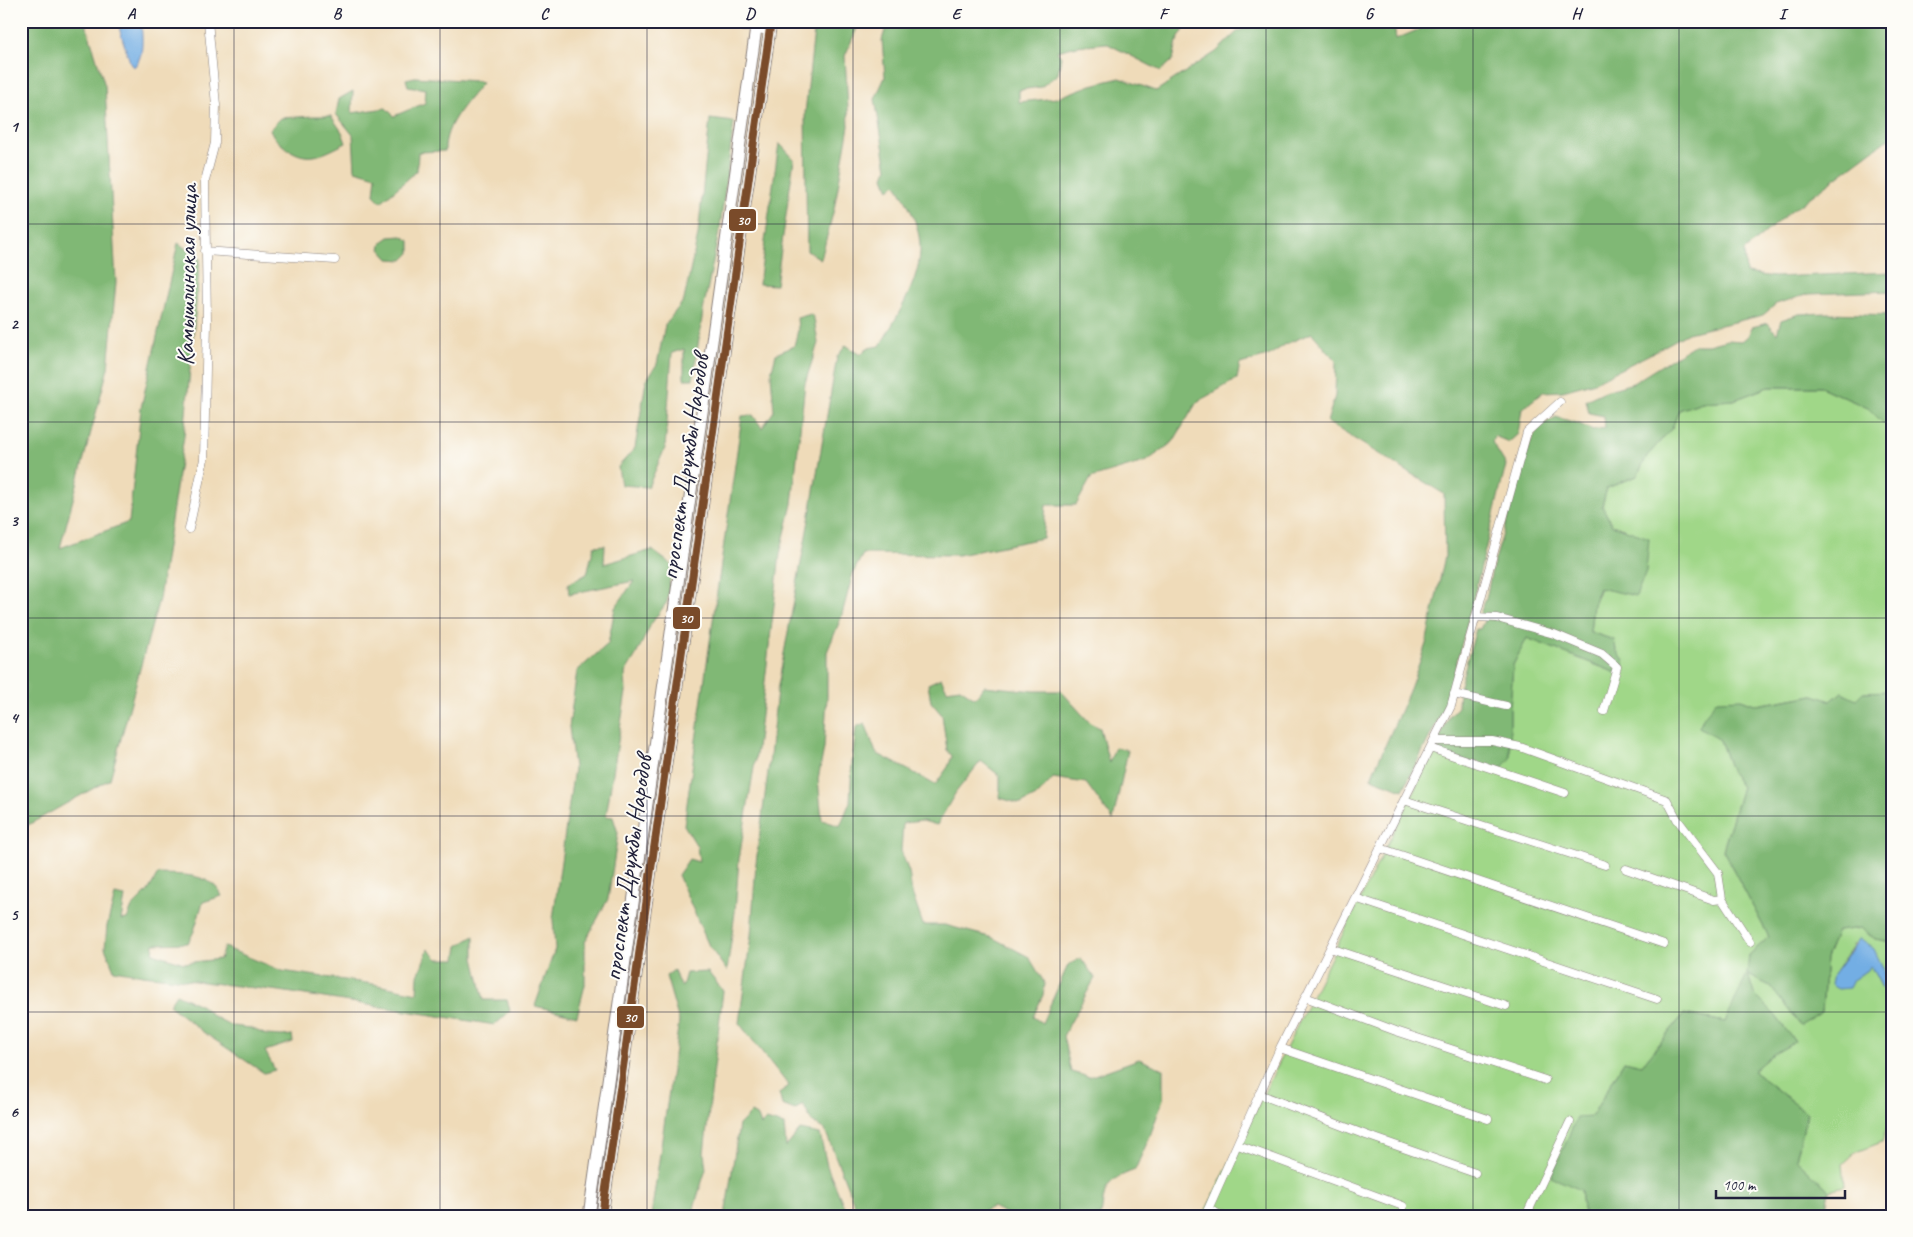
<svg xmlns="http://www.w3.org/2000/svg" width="1913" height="1237" font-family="Caveat,sans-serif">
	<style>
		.green { fill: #a0d788; stroke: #617c62 }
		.forest { fill: #80b874; stroke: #516d58 }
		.water { fill: #73aee4; stroke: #4a6890 }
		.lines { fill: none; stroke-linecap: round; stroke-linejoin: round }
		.minor-casing { stroke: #887e7a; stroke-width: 9 }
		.secondary-casing { stroke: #887e7a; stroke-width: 13 }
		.minor { stroke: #fff; stroke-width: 8 }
		.secondary { stroke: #fff; stroke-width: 11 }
		.bus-1-casing { stroke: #fdfcf7; stroke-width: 11 }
		.bus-1 { stroke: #7a4b2a; stroke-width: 8 }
		.grid { fill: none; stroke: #22223b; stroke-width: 1; stroke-opacity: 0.55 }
		.labels { text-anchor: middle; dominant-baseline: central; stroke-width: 4; stroke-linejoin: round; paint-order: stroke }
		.street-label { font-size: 25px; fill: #22223b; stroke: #fdfcf7 }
		.line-badge { stroke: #fdfcf7; stroke-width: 2 }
		.badge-label { font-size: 14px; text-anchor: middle; font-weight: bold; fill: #fff }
		.neatline { fill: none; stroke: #22223b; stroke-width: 2 }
		.grid-label { font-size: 16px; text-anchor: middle; font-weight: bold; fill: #22223b }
	</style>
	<rect width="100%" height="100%" fill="#fdfcf7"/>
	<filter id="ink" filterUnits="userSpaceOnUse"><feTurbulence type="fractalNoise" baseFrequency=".02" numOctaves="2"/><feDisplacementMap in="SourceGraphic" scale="10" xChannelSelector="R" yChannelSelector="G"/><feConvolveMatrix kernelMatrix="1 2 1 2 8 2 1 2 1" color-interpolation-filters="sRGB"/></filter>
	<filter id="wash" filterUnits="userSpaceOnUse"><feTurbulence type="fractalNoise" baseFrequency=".0096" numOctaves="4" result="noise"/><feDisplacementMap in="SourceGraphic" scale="20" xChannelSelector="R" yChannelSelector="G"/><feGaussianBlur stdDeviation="1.12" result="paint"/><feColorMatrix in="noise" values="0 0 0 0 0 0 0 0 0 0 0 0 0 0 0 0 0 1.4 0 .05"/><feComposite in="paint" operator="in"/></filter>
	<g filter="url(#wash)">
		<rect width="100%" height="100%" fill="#efdbb9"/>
		<path class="green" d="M1768 387H1821L1868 408 1892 432V691L1864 692 1856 700 1831 701 1813 695 1757 705 1741 699 1720 740 1732 773 1742 787 1723 850 1769 937 1749 955 1748 974 1770 986 1800 1024 1822 1012 1826 958 1837 931 1862 928 1875 939 1892 942V995H1889L1887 983 1860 939 1854 944 1833 975 1853 980 1871 967 1889 1001 1892 1018V1113L1882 1142 1856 1152 1843 1164 1845 1186 1829 1190 1796 1160 1807 1113 1753 1071 1770 1056 1795 1042 1775 1015 1754 994 1748 975 1725 1022 1684 1014 1642 1065 1624 1061 1592 1116 1581 1190 1584 1216H1203L1434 750 1498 772 1510 758V709L1513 665 1527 638 1614 672 1624 661 1616 650 1614 640 1590 632 1593 605 1624 528 1612 525 1602 506 1607 488 1637 476 1647 456 1672 428 1679 410 1702 402 1734 400Z"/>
		<path class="forest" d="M21 21H85L105 86 116 282 108 368 60 548 129 522 141 408 178 243 200 259 184 436 159 599 110 779 21 829Z
			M815 21H860L845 56 849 126 834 209 821 259 807 251 805 114Z
			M888 21H1189L1177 41 1173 60 1161 71 1106 43 1077 46 1057 51 1061 57 1058 74 1041 87 1019 90V102L1057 98 1091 85 1120 78 1156 91 1216 52 1238 31 1267 21H1398L1394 26 1396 39 1420 29 1421 21 1892 22V136L1781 219 1744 251 1746 273 1774 277 1892 272V291L1809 294 1776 304 1763 315 1688 333 1650 354 1595 382 1563 391 1543 392 1522 409 1518 434 1509 442 1494 436 1492 442 1506 465 1466 628 1444 708 1403 790 1371 778 1410 689 1426 644 1445 556 1444 494 1327 422 1335 396 1336 361 1312 333 1286 344 1268 356 1240 364 1237 379 1197 402 1173 442 1147 461 1091 478 1076 505H1046L1043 538 958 555 863 554 853 573 841 618 827 652V696L824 748 818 779 822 820 840 826 850 802 852 763 856 727 865 723 876 753 916 774 935 785 948 767 952 756 947 750 942 715 931 702 928 684 941 678 947 690 960 688 975 698 984 686 1035 691H1061L1090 723 1100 728 1109 763 1115 747 1128 750 1113 820 1086 783 1053 778 1038 795 1021 804 1000 798V776L981 761 956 792 937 825 923 821 903 823 901 851 909 872 912 893 923 925H945L993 938 1029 957 1045 984 1043 995 1033 1017 1042 1023 1068 965 1081 958 1095 978 1063 1036 1071 1072 1089 1077 1139 1059 1163 1069V1099L1150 1136 1135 1170C1105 1181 1105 1186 1101 1216H1011L993 1207 983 1211V1216H859L825 1130 812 1122 803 1104 795 1110 782 1105 779 1093 789 1086 739 1023 751 936 756 863 770 757 777 691 809 520 837 357 846 345 860 355 867 348 880 346C896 318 922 278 920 245 919 223 907 202 896 184L889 190 884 177 887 169 875 99 885 77 882 40Z
			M415 77 476 81 482 83C466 103 444 125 445 151L418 152 417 171 381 202 374 195 376 176 355 170 353 135 336 114 339 99 353 91 352 113 386 108 394 116 425 103 426 89 408 86 406 79Z
			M314 116H331L342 132 346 143C325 153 310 164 288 149 279 143 274 139 270 129L281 118Z
			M710 119 734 122 720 227 703 311 693 379H684V349L672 353 665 448 648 487 621 485 618 467 635 448 646 381 657 364 665 325 684 300 698 235Z
			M779 143 794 159 776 285 759 284Z
			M402 236 410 241V253L403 260 389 259 380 249 382 242 389 237Z
			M1829 313 1892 315V432L1868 408 1821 387H1768L1734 400 1702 402 1679 410 1672 428 1647 456 1637 476 1607 488 1602 506 1612 525 1649 538 1646 571 1636 596 1599 588 1593 605 1590 632 1614 640 1616 650 1624 661 1623 673 1614 672 1527 638 1513 665 1510 709V758L1498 772 1434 750 1450 715 1458 707 1459 689 1476 629H1480L1484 621 1480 613 1486 599 1492 570 1531 441 1540 426 1556 417 1577 423 1593 430 1605 428 1604 416 1589 413 1586 400 1605 391 1633 383 1694 345H1708L1727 340 1742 341 1748 336 1752 327 1768 323 1777 334 1781 320 1799 314Z
			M811 314 814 319 818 343 805 383 792 504 780 554 757 749 739 859 735 912 727 971 709 946 678 875 689 859 699 862 697 846 684 825 742 416 753 415 762 428 774 411 771 374 776 354 794 346 798 330 797 318Z
			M605 545 604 564 652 550 672 565 667 602 651 624 636 655 625 673 626 692 606 816 613 817 618 833 608 899 585 942V985L577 1016 535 1006 555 949 553 919 574 768 569 727 577 671 608 644 615 608 634 581 569 594 568 584 587 574 594 546Z
			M1892 691V942L1875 939 1862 928 1837 931 1826 958 1822 1012 1800 1025 1770 986 1748 975 1754 994 1775 1015 1795 1042 1770 1056 1753 1071 1807 1113 1796 1159 1829 1190 1825 1216H1584L1581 1190 1551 1177 1577 1117 1592 1116 1624 1061 1642 1065 1684 1014 1725 1022 1747 974 1749 955 1769 937 1723 850 1742 787 1732 773 1720 740 1699 727 1704 716 1717 700 1741 699 1757 705 1814 695 1831 701 1842 692 1856 699 1863 692Z
			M158 874C180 875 211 872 222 896L203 902 194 931 188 943 154 944 153 953 184 963 220 959 224 947 282 971 373 984 417 993 418 976 428 949 438 959H456L458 946 474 936V958L484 1000H507L510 1011 495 1025 280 991 143 975 114 970 105 948 107 926 115 895 125 897 121 920 127 919 132 907 148 891Z
			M674 970 678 982 682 987 686 973 708 972 723 991 704 1153 706 1169 695 1204 693 1216H651L679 1021 666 976Z
			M176 994 202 1006 213 1016 232 1026 251 1028 266 1035 282 1036 292 1035 293 1042 265 1051 275 1070 264 1073 203 1032 169 1005Z
			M751 1113 758 1117 761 1125 766 1120 784 1125 786 1147 800 1130 820 1134 827 1166 848 1216H725L739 1125Z"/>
		<path class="water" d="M119 21H141C142 36 145 56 134 67L131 65 120 31Z
			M1860 938 1874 949 1883 968 1889 995H1892V1018L1889 1001 1871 967 1853 980 1849 988 1838 989 1831 985 1833 975Z"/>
	</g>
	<g filter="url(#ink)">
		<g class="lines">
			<defs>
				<path id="minor" d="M707 21 770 31
					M205 251 335 260
					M189 529 204 459 207 322 205 181 215 143 216 105 208 21
					M1476 617 1497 618 1554 634 1602 654 1617 667 1604 711
					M1454 694 1506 706
					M1434 741H1492L1520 747 1667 800 1677 819 1718 873 1722 899 1750 942
					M1430 748 1565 793
					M1404 800 1605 865
					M1380 848 1664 944
					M1626 869 1714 900 1722 899
					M1355 898 1657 999
					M1330 948 1506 1006
					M1305 997 1396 1031 1545 1080
					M1280 1048 1488 1119
					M1259 1094 1366 1135 1475 1173
					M1238 1145 1403 1206
					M1208 1209 1223 1216
					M1205 1216 1281 1046 1451 706 1527 432 1560 402
					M1526 1216 1570 1122"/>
				<path id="secondary" d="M589 1216 757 21
					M602 1216 771 21"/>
			</defs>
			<use href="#minor" class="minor-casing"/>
			<use href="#secondary" class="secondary-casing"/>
			<use href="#minor" class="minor"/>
			<use href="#secondary" class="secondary"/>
			<defs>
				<path id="bus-1" d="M602 1216 771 21"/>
			</defs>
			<use href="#bus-1" class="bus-1-casing"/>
			<use href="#bus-1" class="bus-1"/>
		</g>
	</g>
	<path class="grid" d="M234 21V1216M440 21V1216M647 21V1216M853 21V1216M1060 21V1216M1266 21V1216M1473 21V1216M1679 21V1216M21 224H1892M21 422H1892M21 618H1892M21 816H1892M21 1012H1892"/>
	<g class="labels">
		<g class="street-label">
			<text transform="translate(187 275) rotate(-89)">Камышлинская улица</text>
			<text transform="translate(685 467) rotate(-82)">проспект Дружбы Народов</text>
			<text transform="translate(628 868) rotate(-82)">проспект Дружбы Народов</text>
		</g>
	</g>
	<g class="line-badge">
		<rect x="728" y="208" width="29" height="24" rx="5" fill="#7a4b2a"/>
		<rect x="672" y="606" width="29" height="24" rx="5" fill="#7a4b2a"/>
		<rect x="616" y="1005" width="29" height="24" rx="5" fill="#7a4b2a"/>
	</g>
	<g class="badge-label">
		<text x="743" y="225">30</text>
		<text x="686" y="623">30</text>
		<text x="630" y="1022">30</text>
	</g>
	<rect width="1913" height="1237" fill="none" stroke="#fdfcf7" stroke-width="55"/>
	<path d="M1716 1190v8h129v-8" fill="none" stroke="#22223b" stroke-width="2.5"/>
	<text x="1723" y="1190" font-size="15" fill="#22223b" stroke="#fdfcf7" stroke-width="4" paint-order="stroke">100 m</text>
	<rect x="28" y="28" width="1858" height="1182" class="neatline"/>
	<g class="grid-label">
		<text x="131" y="19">A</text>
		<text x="337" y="19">B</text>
		<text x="544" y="19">C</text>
		<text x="750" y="19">D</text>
		<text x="956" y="19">E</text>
		<text x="1163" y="19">F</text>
		<text x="1369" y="19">G</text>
		<text x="1576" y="19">H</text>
		<text x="1782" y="19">I</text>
		<text x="14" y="132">1</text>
		<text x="14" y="329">2</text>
		<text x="14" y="526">3</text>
		<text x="14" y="723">4</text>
		<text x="14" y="920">5</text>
		<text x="14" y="1117">6</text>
	</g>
</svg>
